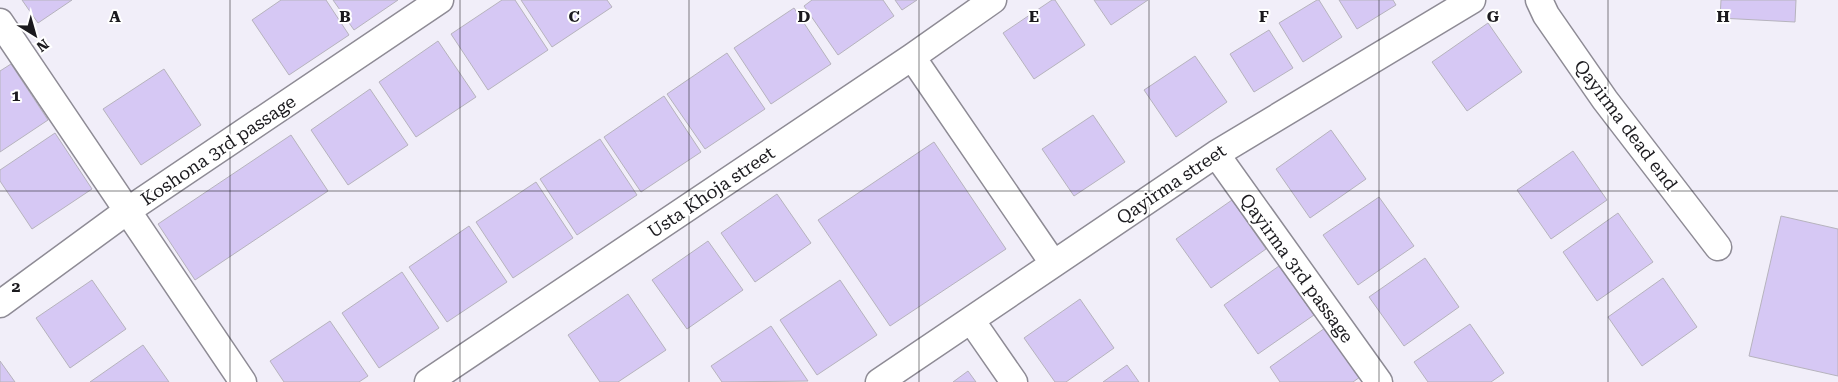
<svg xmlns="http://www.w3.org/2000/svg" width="1838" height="382" font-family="'Roboto Serif',serif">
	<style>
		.building { fill: #d6c8f4; stroke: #b6b3bd }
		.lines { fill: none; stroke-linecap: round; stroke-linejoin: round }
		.minor-casing { stroke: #8e8b95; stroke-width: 29 }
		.minor { stroke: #fff; stroke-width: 26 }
		.grid { fill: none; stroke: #1b1a1e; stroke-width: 1; stroke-opacity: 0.55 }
		.labels { text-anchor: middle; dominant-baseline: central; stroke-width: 4; stroke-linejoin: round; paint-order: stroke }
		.street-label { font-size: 18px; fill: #1b1a1e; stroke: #fff }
		.grid-label { font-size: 16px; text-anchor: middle; font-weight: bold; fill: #1b1a1e; stroke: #fff; stroke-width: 4; stroke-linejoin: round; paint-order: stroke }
	</style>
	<rect width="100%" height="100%" fill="#f1eef9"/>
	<path class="building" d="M22 0H72L38 23Z
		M281 0H326L349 35 289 75 252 20Z
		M333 0H398L354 30Z
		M502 0H515L548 50 488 90 451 34Z
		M521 0H607L612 7 552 47Z
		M812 0H883L894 16 838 55 804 6Z
		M895 0H917L902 10Z
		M1052 0H1055L1085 45 1034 79 1003 33Z
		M1094 0H1148L1111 25Z
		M1317 0H1319L1342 37 1303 62 1279 23Z
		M1339 0H1393L1396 5 1357 29Z
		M1721 0H1796L1795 22 1720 18Z
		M794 8 831 64 771 104 734 48Z
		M1488 23 1522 72 1467 111 1432 62Z
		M1269 30 1293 68 1254 92 1230 54Z
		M438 41 476 97 416 137 379 82Z
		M727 53 765 109 705 149 667 94Z
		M1195 56 1227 102 1176 137 1144 90Z
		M11 64 48 120 0 152V71Z
		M164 69 201 125 141 165 103 109Z
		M370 89 408 145 348 185 311 130Z
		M664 96 701 152 641 192 604 137Z
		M1093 115 1125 162 1074 196 1042 149Z
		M1331 130 1366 179 1310 218 1276 169Z
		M55 133 92 189 32 229 0 181V170Z
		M291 135 328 191 195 280 158 224Z
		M600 139 637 195 577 235 540 179Z
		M934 142 1006 249 890 326 818 220Z
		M1573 151 1607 200 1551 239 1517 190Z
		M536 182 573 238 513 278 476 222Z
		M777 194 811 243 755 282 721 233Z
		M1379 197 1414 246 1358 285 1323 235Z
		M1232 200 1266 249 1211 288 1176 239Z
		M1618 213 1653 262 1597 301 1563 252Z
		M1781 216 1838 229V376L1749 356Z
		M469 226 507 282 447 322 409 267Z
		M708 241 743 290 687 329 652 280Z
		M1425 258 1459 307 1404 346 1369 297Z
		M1279 266 1314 315 1258 354 1224 305Z
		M402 272 439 328 379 368 342 313Z
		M1663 278 1697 327 1642 366 1608 317Z
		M92 280 126 329 70 368 36 318Z
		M840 280 877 335 817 375 780 320Z
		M628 294 666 350 618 382H600L568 335Z
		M1080 299 1114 348 1066 382H1055L1024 338Z
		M330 321 368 376 359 382H284L270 361Z
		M1470 324 1504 373 1491 382H1428L1414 362Z
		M771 326 808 381 722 382 711 366Z
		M1325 328 1360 377 1353 382H1280L1270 367Z
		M143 345 169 382H90Z
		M0 361 15 382H0Z
		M1127 365 1139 382H1103Z
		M968 371 976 382H953Z"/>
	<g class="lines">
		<defs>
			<path id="minor" d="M1539 0 1546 15 1605 100 1718 247
				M0 22 243 382
				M912 57 1053 263
				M1216 154 1379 382
				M0 304 127 211 440 0
				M971 320 1014 382
				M428 382 912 57 993 0
				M879 382 1216 154 1472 0"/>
		</defs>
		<use href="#minor" class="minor-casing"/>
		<use href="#minor" class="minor"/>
	</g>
	<path class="grid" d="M230 0V382M460 0V382M689 0V382M919 0V382M1149 0V382M1379 0V382M1608 0V382M0 191H1838"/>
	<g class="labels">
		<g class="street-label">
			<text transform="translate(1626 125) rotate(53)">Qayirma dead end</text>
			<text transform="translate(218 150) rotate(-34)">Koshona 3rd passage</text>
			<text transform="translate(1171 184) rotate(-34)">Qayirma street</text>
			<text transform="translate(711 192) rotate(-34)">Usta Khoja street</text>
			<text transform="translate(1297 268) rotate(54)">Qayirma 3rd passage</text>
		</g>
	</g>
	<g class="grid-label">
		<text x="115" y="22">A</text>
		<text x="345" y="22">B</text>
		<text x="574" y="22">C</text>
		<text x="804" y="22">D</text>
		<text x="1034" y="22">E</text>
		<text x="1264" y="22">F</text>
		<text x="1493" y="22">G</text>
		<text x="1723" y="22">H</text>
		<text x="16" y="101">1</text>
		<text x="16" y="292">2</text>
	</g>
	<g transform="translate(35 35) rotate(143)" stroke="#ffffff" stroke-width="4" paint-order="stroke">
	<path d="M0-4L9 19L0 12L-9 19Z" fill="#1b1a1e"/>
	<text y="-8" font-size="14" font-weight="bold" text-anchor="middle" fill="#1b1a1e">N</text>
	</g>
</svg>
